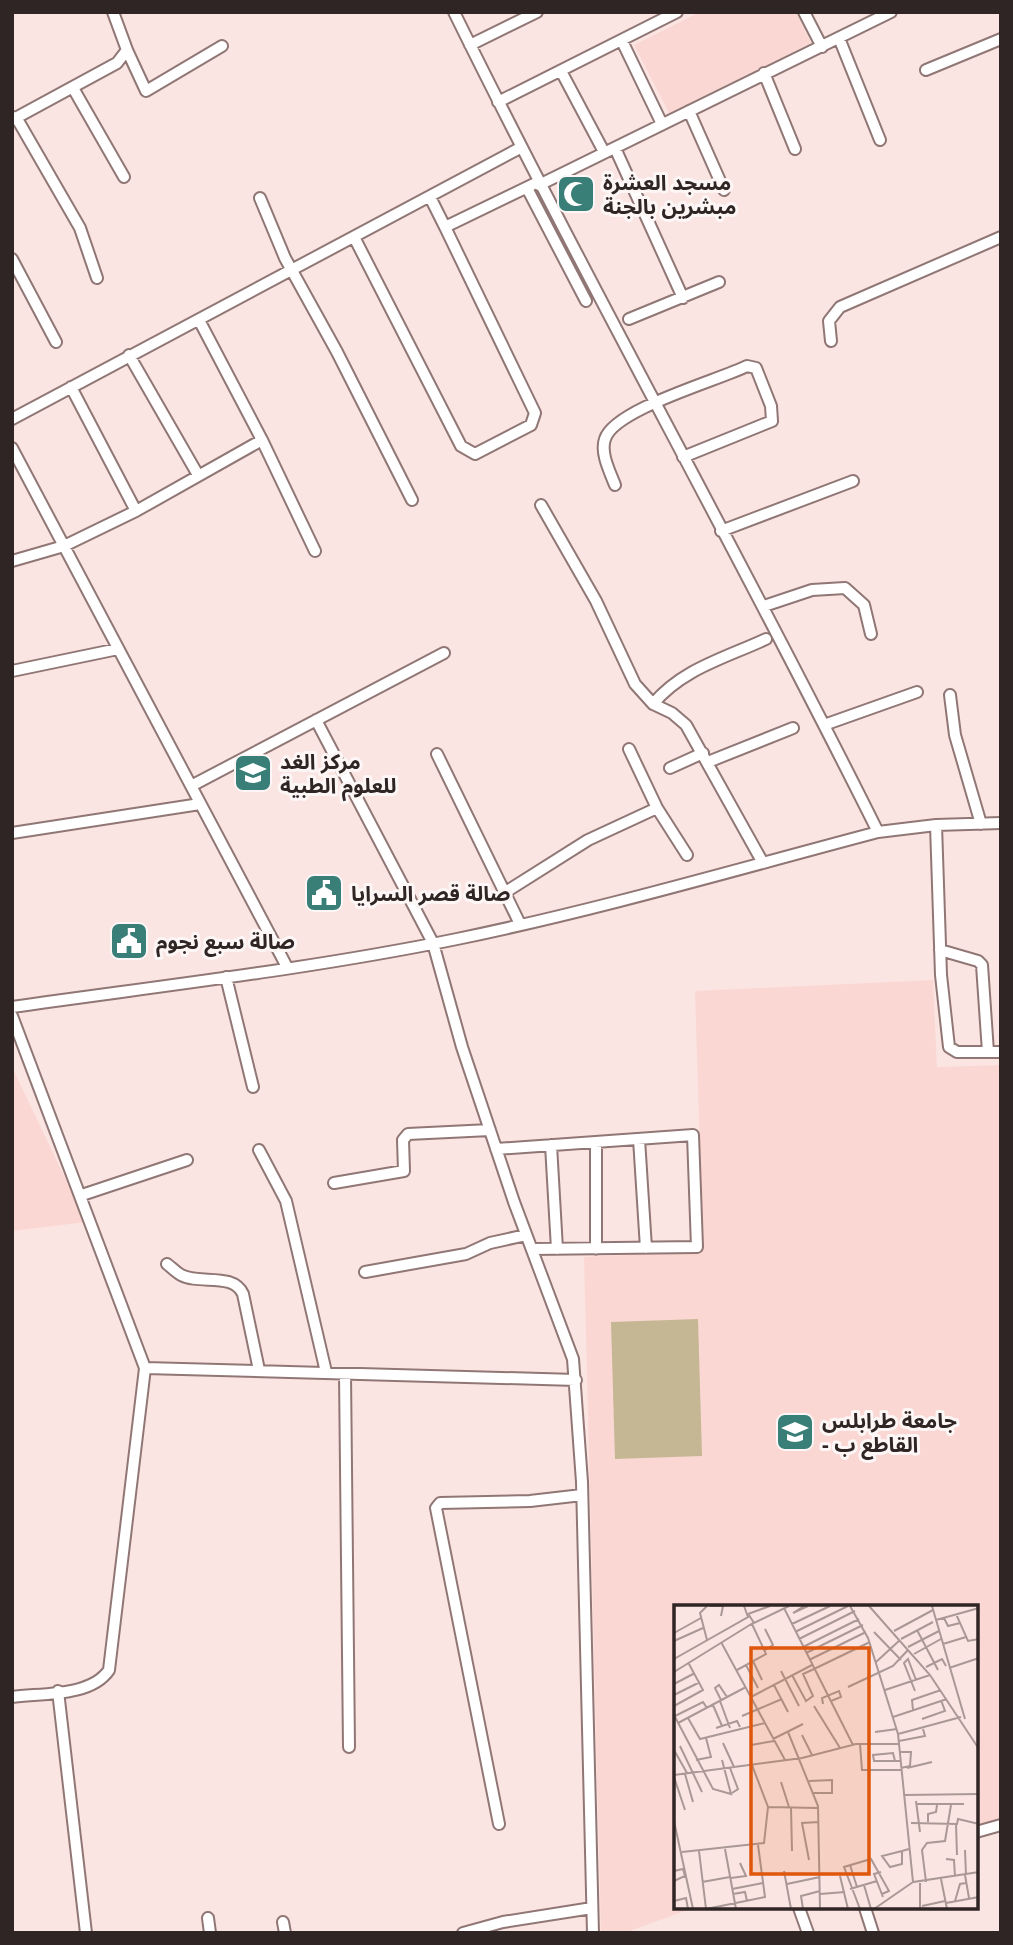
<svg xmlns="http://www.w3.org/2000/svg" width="1013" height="1945" font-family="'Noto Sans','Noto Sans Arabic',sans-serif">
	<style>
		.built { fill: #fbd7d3 }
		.green { fill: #c5b793 }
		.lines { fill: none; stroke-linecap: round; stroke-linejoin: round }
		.street-casing { stroke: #907775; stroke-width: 14 }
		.street { stroke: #fff; stroke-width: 10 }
		.labels { text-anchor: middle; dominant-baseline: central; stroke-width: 6; stroke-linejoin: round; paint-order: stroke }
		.poi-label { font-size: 21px; font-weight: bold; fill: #2f2524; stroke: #fcf6f6; text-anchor: start }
		.inset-road { fill: none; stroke: #a99896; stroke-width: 2 }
		.view { fill: #df560d; fill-opacity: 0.15; stroke: #df560d; stroke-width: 3.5 }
		.inset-edge { fill: none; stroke: #2f2524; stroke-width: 3.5 }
	</style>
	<rect width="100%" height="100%" fill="#fbe5e2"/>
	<path class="built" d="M700 12H796L811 43 669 113 634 45Z
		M933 980 937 1067 1001 1065V1821L976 1828V1607H675V1908H693L624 1933H601L584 1257 703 1251 695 991Z
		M12 1067 86 1222 12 1231Z"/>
	<path class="green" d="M698 1319 702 1456 615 1459 611 1322Z"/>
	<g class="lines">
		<defs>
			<path id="street" d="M454 12C590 289 741 556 878 832
				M804 12 822 47
				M839 38 880 140
				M622 41 662 124
				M470 45 537 12
				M127 50 146 91 222 46
				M926 70 1001 39
				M561 71 604 152
				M764 73 795 149
				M73 88 124 177
				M498 102 677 12
				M689 111 724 190
				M16 117 80 228 97 278
				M12 120 117 63 127 50 113 12
				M615 148 683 298
				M539 185 891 12
				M527 188 586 301
				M430 197 445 227
				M260 198 285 258 337 352 412 500
				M354 237 461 446 475 454 531 425 535 413 445 227 538 182
				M12 259 56 342
				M629 319 719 282
				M199 320 262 440 315 551
				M831 341 829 321 840 307 1001 237
				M129 355 198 475
				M71 387 136 511
				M12 419 520 148
				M12 448 287 967
				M615 485C610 472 600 453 605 439 614 409 719 380 747 366L756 368 771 406 772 421 683 457
				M541 505 596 601 635 684 653 704 672 713 686 725 763 863
				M721 531 853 481
				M12 561 64 546 136 511 262 440
				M764 606 812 590 845 588 864 605 871 634
				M12 671 118 649
				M950 695 955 735 981 824
				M653 704C682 669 725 658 766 639
				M316 720 433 943 462 1047 514 1202 573 1359 582 1482 593 1933
				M824 725 917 692
				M629 749 657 808 687 855
				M437 754 520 924
				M708 762 793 728
				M670 768 703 753
				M191 786 444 653
				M936 825 941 975 949 1047 957 1052H1001
				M12 833 200 804
				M504 893 588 840 657 808
				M940 950 978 961 982 965 988 1052
				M226 977 253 1087
				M12 1007C160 986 310 969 457 939 598 910 738 869 878 832L936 825 1001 823
				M12 1016 145 1368 109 1670C91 1697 41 1693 12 1697
				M639 1139 646 1248
				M596 1142V1249
				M551 1145 557 1249
				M496 1149 693 1135 697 1247 533 1249
				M259 1150 286 1201 326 1372
				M334 1183 404 1171 403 1140 408 1134 490 1130
				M82 1195 187 1160
				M167 1264C171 1267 176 1272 181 1275 200 1285 233 1272 243 1294L259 1370
				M365 1272 466 1254 490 1243 526 1235
				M145 1368 576 1380
				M345 1374 349 1747
				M58 1691 86 1933
				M499 1824 436 1508 440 1503 530 1501 582 1495
				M976 1832 1001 1825
				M799 1908 808 1933
				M865 1908 873 1933
				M208 1918 210 1933
				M283 1922 285 1933
				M463 1933 503 1922 592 1908"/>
		</defs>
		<use href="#street" class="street-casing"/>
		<use href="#street" class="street"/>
	</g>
	<defs>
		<symbol id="mosque-square" viewBox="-11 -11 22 22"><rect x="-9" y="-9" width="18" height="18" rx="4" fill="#397f77" stroke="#fcf6f6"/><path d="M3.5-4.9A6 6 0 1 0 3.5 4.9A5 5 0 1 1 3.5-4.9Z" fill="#fff"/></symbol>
		<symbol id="school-square" viewBox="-11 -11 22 22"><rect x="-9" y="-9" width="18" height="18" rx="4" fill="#397f77" stroke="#fcf6f6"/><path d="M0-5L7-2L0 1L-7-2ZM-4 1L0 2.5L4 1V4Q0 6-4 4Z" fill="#fff"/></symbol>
		<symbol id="civic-square" viewBox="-11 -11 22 22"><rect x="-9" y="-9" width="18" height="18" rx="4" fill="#397f77" stroke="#fcf6f6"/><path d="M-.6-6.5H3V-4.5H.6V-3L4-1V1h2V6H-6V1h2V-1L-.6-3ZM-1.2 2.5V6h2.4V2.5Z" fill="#fff"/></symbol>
		<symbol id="university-square" viewBox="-11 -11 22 22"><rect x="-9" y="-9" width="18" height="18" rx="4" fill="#397f77" stroke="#fcf6f6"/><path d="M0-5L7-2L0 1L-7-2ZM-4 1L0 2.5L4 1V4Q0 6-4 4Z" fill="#fff"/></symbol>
	</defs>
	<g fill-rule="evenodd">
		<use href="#mosque-square" x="554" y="172" width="44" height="44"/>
		<use href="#school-square" x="231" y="751" width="44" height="44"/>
		<use href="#civic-square" x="302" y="871" width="44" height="44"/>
		<use href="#civic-square" x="107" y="919" width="44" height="44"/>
		<use href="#university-square" x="773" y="1410" width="44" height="44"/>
	</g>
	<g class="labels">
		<g class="poi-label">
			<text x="603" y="182">مسجد العشرة<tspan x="603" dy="24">مبشرين بالجنة</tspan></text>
			<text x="280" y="761">مركز الغد<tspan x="280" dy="24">للعلوم الطبية</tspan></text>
			<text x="351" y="893">صالة قصر السرايا</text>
			<text x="156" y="941">صالة سبع نجوم</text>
			<text x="822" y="1420">جامعة طرابلس<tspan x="822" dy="24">- القاطع ب</tspan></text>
		</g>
	</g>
	<g transform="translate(674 1605)">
		<rect width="304" height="304" fill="#fbe5e2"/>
		<path class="inset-road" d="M33 1 26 8 33 35M36 1H49L47 11M130 1 119 8 134 1M176 1 194 33 224 129 239 277 305 267M195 1 256 70 305 144M258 1 291 114M110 3 179 140M74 9 96 1M282 9 294 36 305 34M75 10 80 18 115 1M270 13 274 21 286 18M262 15 305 3M118 19 156 1M243 25 264 65M220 26 259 5M121 27 174 1M200 27 227 55M0 28 27 13M125 34 181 6M227 34 259 17M0 36 29 23M47 37 111 155M269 39 292 32M129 42 185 14M234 42 265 26M91 45 99 40 91 24M132 48 189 20M240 49 267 34M0 54 74 12 70 1M135 55 192 27M79 56 88 75M202 57 226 35M72 60 84 83M252 62 268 54 272 61M275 63 305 53M140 64 196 37M63 65 92 49 78 19M107 66 125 101M0 67 79 18M118 70 132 96 139 91 129 69 140 64M0 79 21 68M100 80 114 107M174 82 219 61 234 45M211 85 256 70M241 86 230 58 234 54 242 75M0 90 26 77M77 92 138 60M47 95 41 83 45 80 53 92M46 96 56 123M149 99 148 93 165 86 167 92 157 96M39 100 48 121M0 101 29 85 15 59M140 101 166 143M239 105 238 95 267 85M0 110 39 184 57 189 48 155M1 111 29 97 33 103M68 111 108 94M219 112 273 94M14 113 26 134 91 118M248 114 271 106 267 95M4 118 72 82M42 123 63 116 66 122M114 127 144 201 146 304M201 127 223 124M224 129 287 112M128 130 138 150M99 134 129 119M225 136 251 131 249 124M49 138 60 162M186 139 188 165H227M77 140 100 136M6 141 28 187M0 145 13 168M226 147H237L236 161 227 163M22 155 37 152 32 133M221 156 219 148 199 150 200 156H227M56 163 64 184 58 188M233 163 258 157M11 169 19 197M0 170 128 153 182 139H225M0 172 11 205M135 176 158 175V188H139M107 177 115 202M230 190 305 189M242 196 246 227M242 199H290M94 202 144 203M117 203 118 246M0 216 19 304M254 217V209L262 207 263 200M237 218 283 219 284 214 305 219M282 219 283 250M51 244 62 304M291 245 292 270M25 246 32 304M228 246V259L216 262 208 251 228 246 235 244M8 247 90 238 94 202 78 160M272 254 280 255 281 272M135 255 128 218 145 217M176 260 183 282M0 266 9 264 11 271 0 276M110 266 117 304M207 267 200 269 209 292M291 270 295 293M166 271 174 304M57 273 72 271 66 258M267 274 273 304M28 277 56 272M252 277 248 245 253 238 271 236 277 200M246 278V304M113 279 146 272M190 280 197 304M58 284 89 278M176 284 203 276M59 289 71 287 73 296M146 289 171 287M0 296 12 293 14 304M281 296 286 279 292 278M272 298 305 292M248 301 271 296M32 304 91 292 84 240M129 304 127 291 146 286M186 304 170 262 197 254 215 286 208 289M200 304 239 277"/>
		<path class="view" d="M77 43H195V269H77Z"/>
		<rect width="304" height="304" class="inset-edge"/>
	</g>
	<rect width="1013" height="1945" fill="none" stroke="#2f2524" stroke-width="28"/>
</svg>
